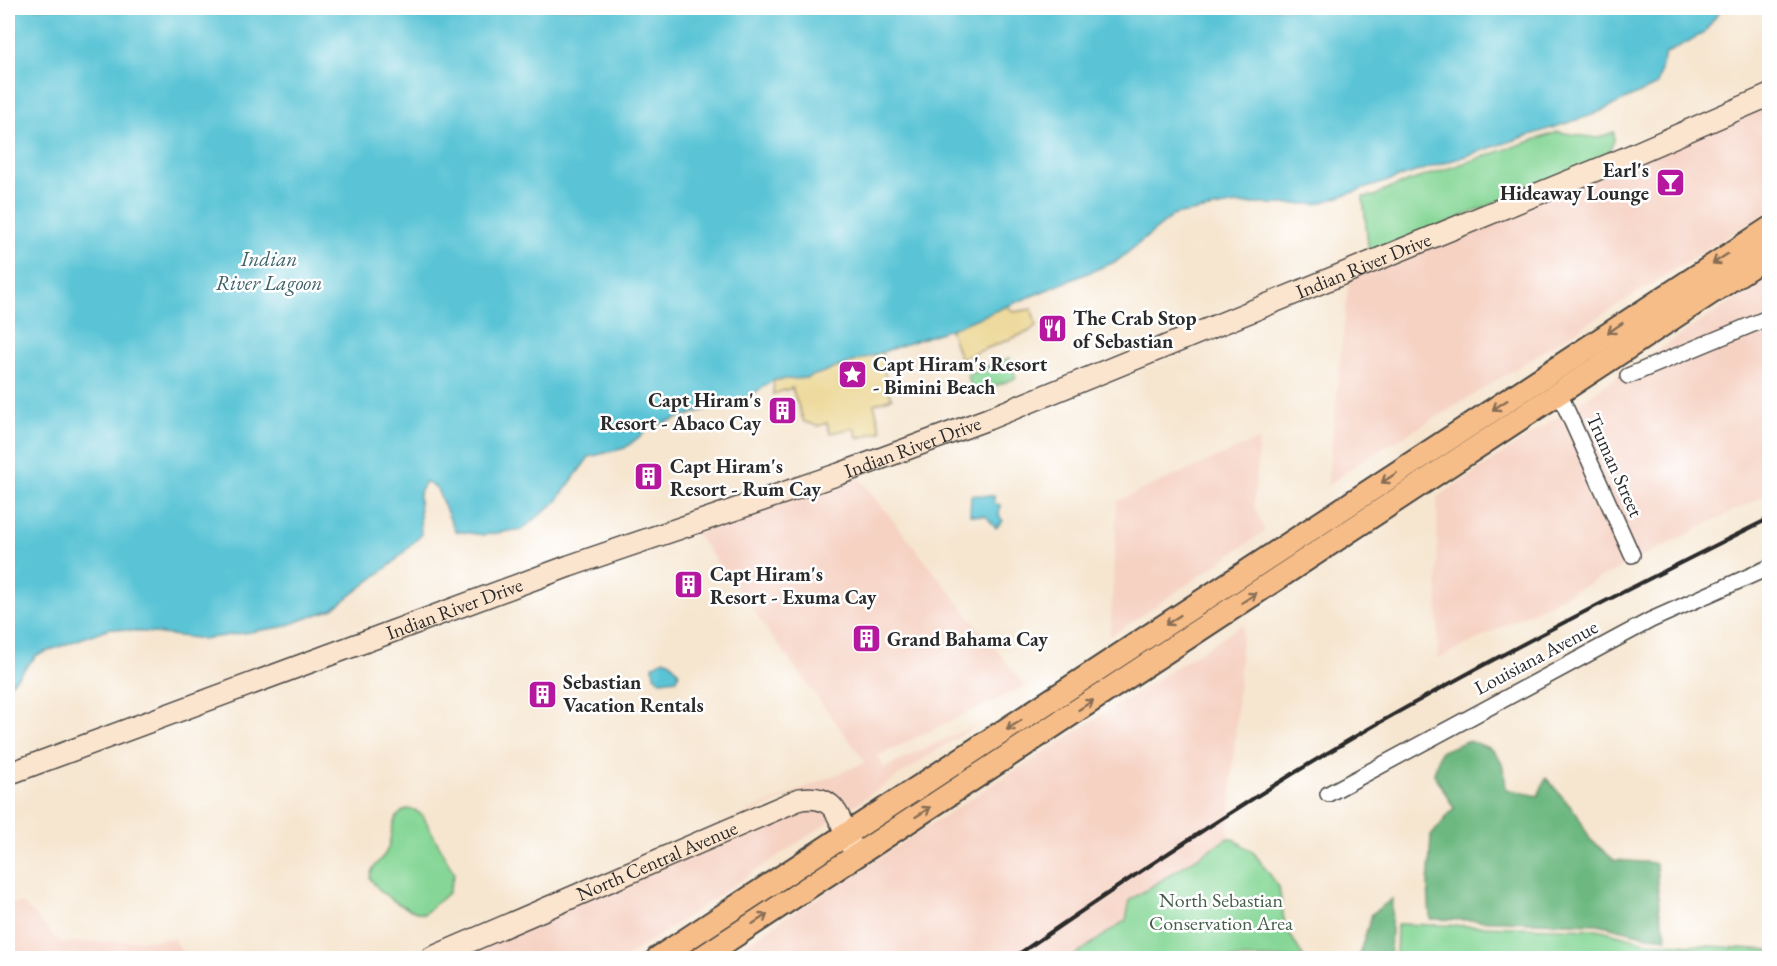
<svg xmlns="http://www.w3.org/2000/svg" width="1777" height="966" font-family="'EB Garamond',serif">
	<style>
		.built { fill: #f6d2c3 }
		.green { fill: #86d797; stroke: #588161; stroke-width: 1.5 }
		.forest { fill: #6cb880; stroke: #4c7256; stroke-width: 1.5 }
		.sand { fill: #eeda9e; stroke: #8c8264; stroke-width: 1.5 }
		.water { fill: #5ac4d6; stroke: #427880; stroke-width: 1.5 }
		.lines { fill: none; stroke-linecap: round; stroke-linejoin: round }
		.street-casing { stroke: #494744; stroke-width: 18 }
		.secondary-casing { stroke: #494744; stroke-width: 24 }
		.primary-casing { stroke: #494744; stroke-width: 26 }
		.street { stroke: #fff; stroke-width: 15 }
		.secondary { stroke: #fce5cf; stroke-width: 21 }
		.primary { stroke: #f7bd88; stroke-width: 22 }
		.rail { stroke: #2b2b2b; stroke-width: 4 }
		.oneway { stroke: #876d55 }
		.labels { text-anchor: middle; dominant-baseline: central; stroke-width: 5; stroke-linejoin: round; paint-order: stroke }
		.poi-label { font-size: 20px; font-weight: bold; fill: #2b2b2b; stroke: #fff; text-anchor: start }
		.street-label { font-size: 20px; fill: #2b2b2b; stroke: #fff }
		.park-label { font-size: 20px; fill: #465f4b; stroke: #fff }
		.water-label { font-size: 21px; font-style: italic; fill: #3b6167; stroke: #fff }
	</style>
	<rect width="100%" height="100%" fill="#fff"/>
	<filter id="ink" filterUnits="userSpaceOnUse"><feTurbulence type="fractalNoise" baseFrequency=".0167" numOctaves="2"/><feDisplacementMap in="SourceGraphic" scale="12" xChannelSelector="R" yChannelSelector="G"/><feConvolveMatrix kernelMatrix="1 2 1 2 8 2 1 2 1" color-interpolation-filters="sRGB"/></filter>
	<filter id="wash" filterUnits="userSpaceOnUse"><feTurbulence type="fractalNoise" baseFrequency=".008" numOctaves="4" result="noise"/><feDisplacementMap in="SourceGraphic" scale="24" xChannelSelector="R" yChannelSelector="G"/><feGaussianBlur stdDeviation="1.35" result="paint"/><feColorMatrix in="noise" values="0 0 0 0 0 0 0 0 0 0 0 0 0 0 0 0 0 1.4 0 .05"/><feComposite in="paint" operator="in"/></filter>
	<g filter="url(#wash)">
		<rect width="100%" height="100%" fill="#f6e6d0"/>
		<path class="built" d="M1769 102V211L1444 413 1363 460 1327 486 1349 278Z
			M1769 276V493L1438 659 1437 497Z
			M1259 439 1254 507 1265 531 1110 637 1117 501Z
			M857 475 1025 686 877 756 884 768 979 723 847 810 834 797 797 793 414 958H407L865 762 694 531Z
			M1243 624 1228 838 1130 900 1136 958H723Z
			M817 803 835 818 625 958H448L803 806Z
			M8 903H23L61 943 175 939 184 958H8Z"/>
		<path class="green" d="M1558 132 1597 138 1614 132V141L1605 158 1369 255 1363 197 1375 196 1389 188Z
			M1009 358 1016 378 974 394 967 375Z
			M407 809 415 810 423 816 454 873 449 892 424 914C405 910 379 894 370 878 372 865 378 864 385 854 395 839 386 819 407 809Z
			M1228 838 1235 840 1254 853 1279 887 1285 926 1304 958H1071L1126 920 1130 900Z
			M1397 924 1598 929 1646 942 1769 950V958H1396Z"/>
		<path class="forest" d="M1467 741C1500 748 1503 758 1506 789L1538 796 1546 778 1577 814 1590 839 1614 860 1656 863 1659 909 1667 938 1647 936 1598 924 1430 919 1428 887 1431 836 1454 808 1434 774 1440 752Z
			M1392 899 1390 958H1358L1372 914Z"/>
		<path class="sand" d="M1007 306 1014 312 1032 309 1036 326 1028 332 960 359 950 329Z
			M882 352 887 387 892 398 874 404 881 431 858 438 854 428 830 433 827 423 818 426 804 422 792 388 773 394 774 380 806 378Z"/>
		<path class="water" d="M8 8H1722L1704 33 1665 54 1657 85 1592 115 1317 204H1237L1174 215 1117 261 956 327 806 378 774 380 750 396 653 426 625 448 589 457 556 502 522 529 484 535 455 531 436 487 424 482 419 495 421 535 394 562 333 609 282 627 204 639 110 628 37 655 8 687Z
			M971 495 994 496V503L1000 505 999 516 1003 521 996 528 986 516 970 515Z
			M664 659 671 662 679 673 677 679 661 681 654 676 653 666Z"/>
	</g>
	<g filter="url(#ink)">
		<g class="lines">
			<defs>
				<path id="street" d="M1628 376 1770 317
					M1559 393 1632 555
					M1328 794 1651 620 1770 567"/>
				<g id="secondary">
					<path id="s1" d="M8 774 569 566 839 474 988 419 1623 159 1770 95"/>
					<path id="s2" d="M431 958 800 799C839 793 838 821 853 849"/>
				</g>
				<path id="primary" d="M658 958 1770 228
					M701 958 1770 254"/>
			</defs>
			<use href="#street" class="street-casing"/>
			<use href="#secondary" class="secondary-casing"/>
			<use href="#primary" class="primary-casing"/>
			<use href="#street" class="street"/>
			<use href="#secondary" class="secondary"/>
			<use href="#primary" class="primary"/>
			<path class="rail" d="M1013 958C1125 881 1238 805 1356 736 1491 658 1630 588 1770 518"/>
		</g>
		<defs><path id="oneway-shaft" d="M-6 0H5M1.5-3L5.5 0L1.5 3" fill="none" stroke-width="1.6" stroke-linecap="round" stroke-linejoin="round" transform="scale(1.5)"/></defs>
		<g class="oneway">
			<use href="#oneway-shaft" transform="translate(1720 259) rotate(147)"/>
			<use href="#oneway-shaft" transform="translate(1615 328) rotate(146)"/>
			<use href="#oneway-shaft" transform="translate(1500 405) rotate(147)"/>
			<use href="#oneway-shaft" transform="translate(1389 478) rotate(147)"/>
			<use href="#oneway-shaft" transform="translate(1249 598) rotate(-33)"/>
			<use href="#oneway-shaft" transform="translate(1173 620) rotate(147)"/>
			<use href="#oneway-shaft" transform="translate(1086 705) rotate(-33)"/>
			<use href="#oneway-shaft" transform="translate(1014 725) rotate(147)"/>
			<use href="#oneway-shaft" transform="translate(923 812) rotate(-33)"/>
			<use href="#oneway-shaft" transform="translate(760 919) rotate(-33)"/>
		</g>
	</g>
	<defs>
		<symbol id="bar-square" viewBox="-11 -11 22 22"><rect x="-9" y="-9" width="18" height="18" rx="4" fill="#b5179e" stroke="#fff"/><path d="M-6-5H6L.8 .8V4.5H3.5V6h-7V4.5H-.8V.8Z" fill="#fff"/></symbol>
		<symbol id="restaurant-square" viewBox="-11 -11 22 22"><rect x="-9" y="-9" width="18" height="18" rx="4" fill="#b5179e" stroke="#fff"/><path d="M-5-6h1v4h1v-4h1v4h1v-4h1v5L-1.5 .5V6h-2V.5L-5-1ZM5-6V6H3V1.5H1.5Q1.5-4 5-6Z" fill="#fff"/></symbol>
		<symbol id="sight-square" viewBox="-11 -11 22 22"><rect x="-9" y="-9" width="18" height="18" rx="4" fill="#b5179e" stroke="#fff"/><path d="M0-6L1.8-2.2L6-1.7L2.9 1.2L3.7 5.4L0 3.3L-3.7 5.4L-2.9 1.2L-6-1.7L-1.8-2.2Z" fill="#fff"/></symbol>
		<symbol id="building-square" viewBox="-11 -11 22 22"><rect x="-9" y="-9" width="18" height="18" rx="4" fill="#b5179e" stroke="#fff"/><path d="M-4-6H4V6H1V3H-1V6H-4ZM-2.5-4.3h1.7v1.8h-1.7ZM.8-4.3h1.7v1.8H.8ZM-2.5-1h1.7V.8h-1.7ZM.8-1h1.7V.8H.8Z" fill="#fff"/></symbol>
	</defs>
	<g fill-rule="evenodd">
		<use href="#bar-square" x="1654" y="166" width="33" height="33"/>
		<use href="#restaurant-square" x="1036" y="312" width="33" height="33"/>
		<use href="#sight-square" x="836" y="358" width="33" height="33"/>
		<use href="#building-square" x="766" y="394" width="33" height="33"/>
		<use href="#building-square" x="632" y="460" width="33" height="33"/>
		<use href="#building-square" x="672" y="568" width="33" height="33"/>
		<use href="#building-square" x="850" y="622" width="33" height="33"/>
		<use href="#building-square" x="526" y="678" width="33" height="33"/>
	</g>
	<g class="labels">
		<g class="poi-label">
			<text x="1649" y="170" text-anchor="end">Earl's<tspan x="1649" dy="23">Hideaway Lounge</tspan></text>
			<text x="1073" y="318">The Crab Stop<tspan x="1073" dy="23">of Sebastian</tspan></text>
			<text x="873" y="364">Capt Hiram's Resort<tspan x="873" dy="23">- Bimini Beach</tspan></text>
			<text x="761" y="400" text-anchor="end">Capt Hiram's<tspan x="761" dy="23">Resort - Abaco Cay</tspan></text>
			<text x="670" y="466">Capt Hiram's<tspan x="670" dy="23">Resort - Rum Cay</tspan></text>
			<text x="710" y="574">Capt Hiram's<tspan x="710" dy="23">Resort - Exuma Cay</tspan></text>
			<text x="887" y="639">Grand Bahama Cay</text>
			<text x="563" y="682">Sebastian<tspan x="563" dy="23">Vacation Rentals</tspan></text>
		</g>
		<g class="street-label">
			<text stroke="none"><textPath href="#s1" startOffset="1448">Indian River Drive</textPath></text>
			<text stroke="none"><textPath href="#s1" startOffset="962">Indian River Drive</textPath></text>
			<text transform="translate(1615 465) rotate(66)">Truman Street</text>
			<text stroke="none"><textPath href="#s1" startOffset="476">Indian River Drive</textPath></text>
			<text transform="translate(1536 657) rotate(-28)">Louisiana Avenue</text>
			<text stroke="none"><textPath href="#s2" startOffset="246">North Central Avenue</textPath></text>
		</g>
		<g class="park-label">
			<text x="1221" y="900">North Sebastian<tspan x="1221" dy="23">Conservation Area</tspan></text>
		</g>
		<g class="water-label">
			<text x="269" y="258">Indian<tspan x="269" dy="24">River Lagoon</tspan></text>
		</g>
	</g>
	<rect width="1777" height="966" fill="none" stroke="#fff" stroke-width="30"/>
</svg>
